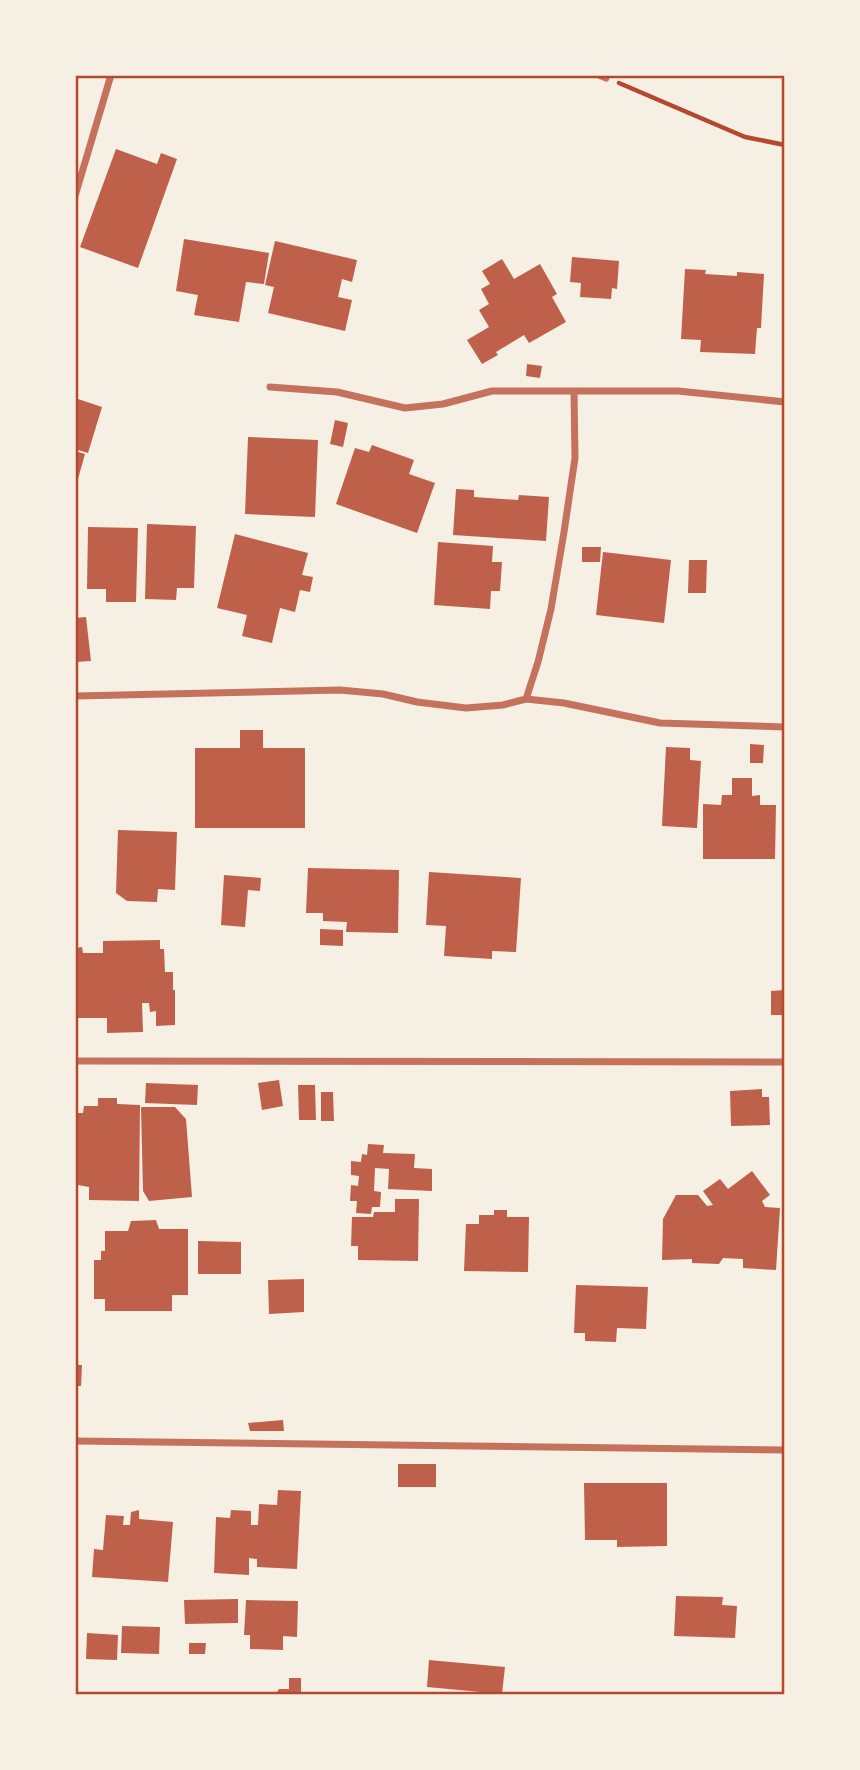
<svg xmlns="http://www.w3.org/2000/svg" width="860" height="1770" font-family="Quicksand,sans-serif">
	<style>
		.building { fill: #bf614a }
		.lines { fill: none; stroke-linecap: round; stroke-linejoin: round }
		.path { stroke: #b5482f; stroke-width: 4.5 }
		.minor { stroke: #c5725c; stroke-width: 7 }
		.neatline { fill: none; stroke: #b5482f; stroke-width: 2.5 }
	</style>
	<rect width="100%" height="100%" fill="#f6efe4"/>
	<path class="building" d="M116 149 157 164 161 153 177 159 138 268 80 247Z
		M184 239 269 253 264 284 246 282 239 322 194 315 198 295 176 291Z
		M275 241 357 260 352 282 342 279 338 297 352 300 345 331 268 313 274 287 265 285Z
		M572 257 619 261 617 289 612 288 611 299 580 297 581 283 570 282Z
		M502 259 514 279 540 264 557 294 552 297 566 322 529 343 524 335 496 352 498 355 482 364 467 340 489 327 479 310 489 304 481 289 490 284 482 271Z
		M685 269 706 270 705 274 737 276V272L764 274 761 328H757L755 354 700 352 701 340 681 339Z
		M527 364 542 366 540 378 526 376Z
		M75 398 102 407 88 453 75 449Z
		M335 420 348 423 343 447 330 444Z
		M248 437 318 440 315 517 245 514Z
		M372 445 414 460 409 474 435 483 417 533 336 504 355 448 369 452Z
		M75 451 85 454 76 486 75 485Z
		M456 489 474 490V497L518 500 519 495 549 497 546 541 453 535Z
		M147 524 196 526 194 588H177L176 600 145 599Z
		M88 527 138 528 136 602H106V589H87Z
		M235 534 308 553 302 575 313 577 310 592 300 590 295 612 280 608 272 643 242 636 247 615 217 608Z
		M438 542 493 546 492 562H502L500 591H491L490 609 434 605Z
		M582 547H601L600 562H582Z
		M603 552 671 560 664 623 596 615Z
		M689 560H707L706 593H688Z
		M86 617 91 661 75 662V618Z
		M240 730H263V748H305V828H195V748H240Z
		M750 744 764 745 763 763H750Z
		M666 747 690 748V760L701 761 697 828 662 826Z
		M732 778H752V796L760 795V805H776L775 859H703V804L721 805 722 795H732Z
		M118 830 177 832 175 890 158 889 157 902 127 901 116 893Z
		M308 868 399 870 398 933 346 932 347 922 323 921V913H306Z
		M429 872 521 878 516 952 492 951V959L444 956 446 926 426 925Z
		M224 875 261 878 260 891 248 890 245 927 221 925Z
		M320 929 343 930V946L320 945Z
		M160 940V949H164L165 972H173V990H175V1025L156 1026V1011L150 1012 149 1003H142L143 1032 107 1033V1018H75V948L82 947 83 953H103V941Z
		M785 990V1015H771V991Z
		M279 1080 283 1106 262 1110 258 1083Z
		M146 1083 198 1085 197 1105 145 1103Z
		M298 1085H315L316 1120H299Z
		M762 1089V1097H769L770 1125 731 1126 730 1091Z
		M321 1092H333L334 1121H321Z
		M98 1098H117V1104L140 1105 139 1201 89 1200V1187L78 1185V1165H75L76 1113H83L84 1106H98Z
		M141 1107H175L186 1119 192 1197 149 1201 143 1191Z
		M368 1144 384 1145 383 1153 415 1154 414 1168 432 1169V1191L388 1189 389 1169 375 1168 374 1191 381 1192 380 1207H372L371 1214 356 1213 357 1201H350L351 1185 358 1186 359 1176 351 1175V1161L361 1162 362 1154 367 1155Z
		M752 1171 770 1195 762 1201 765 1207 780 1208 776 1270 743 1268V1259L723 1258 719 1264 692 1263V1259L662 1260 663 1219 676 1195H698L707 1206 713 1205 703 1191 720 1179 728 1189Z
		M395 1199H419L418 1261 358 1260V1246H351L352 1217H373L374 1212H395Z
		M494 1210H507V1217H529L528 1272 464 1271 466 1224H479V1215H494Z
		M156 1220 159 1229H188V1295H172V1311H105V1299H94V1260H101V1251H105V1231H128L131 1221Z
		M198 1241 241 1242V1274H198Z
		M304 1279V1312L269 1314 268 1280Z
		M576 1285 648 1287 646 1329 617 1328 616 1342 585 1341V1333H574Z
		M75 1365H82L81 1386H75Z
		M283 1420 284 1431H250L248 1423Z
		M398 1464H436V1487H398Z
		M584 1483H667V1546L617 1547V1540H585Z
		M278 1490 301 1491 297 1569 257 1567V1559L249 1558V1575L214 1573 216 1517 230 1518 231 1510 251 1511V1525H258L259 1504 277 1505Z
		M139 1510V1519L173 1522 168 1582 92 1577 94 1549 103 1550 106 1515 124 1516 123 1525H130L131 1512Z
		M676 1596 723 1597 722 1605 737 1606 735 1638 674 1636Z
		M238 1599V1623L185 1624 184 1600Z
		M246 1600 298 1601 297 1637 283 1636V1650L250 1649V1635H244Z
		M122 1626 160 1627 159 1654 121 1653Z
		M87 1633 118 1635 117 1660 86 1659Z
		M189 1643H206L205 1654H189Z
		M429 1660 505 1667 502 1694 427 1687Z
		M289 1678H301V1695H275L279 1689H289Z"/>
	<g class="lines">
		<path class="path" d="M619 83 745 137 785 145"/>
		<path class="minor" d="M599 75 606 78
			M75 196 111 75
			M270 387 337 392 405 408 443 404 492 391H678L785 402
			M75 696 340 690 383 694 417 702 466 708 503 705 526 699 538 662 551 609 564 532 575 458 574 391
			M526 699 564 703 660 723 785 727
			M75 1061 785 1062
			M75 1441 785 1450"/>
	</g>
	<rect width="860" height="1770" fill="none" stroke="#f6efe4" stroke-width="154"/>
	<rect x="77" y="77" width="706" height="1616" class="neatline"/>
</svg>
